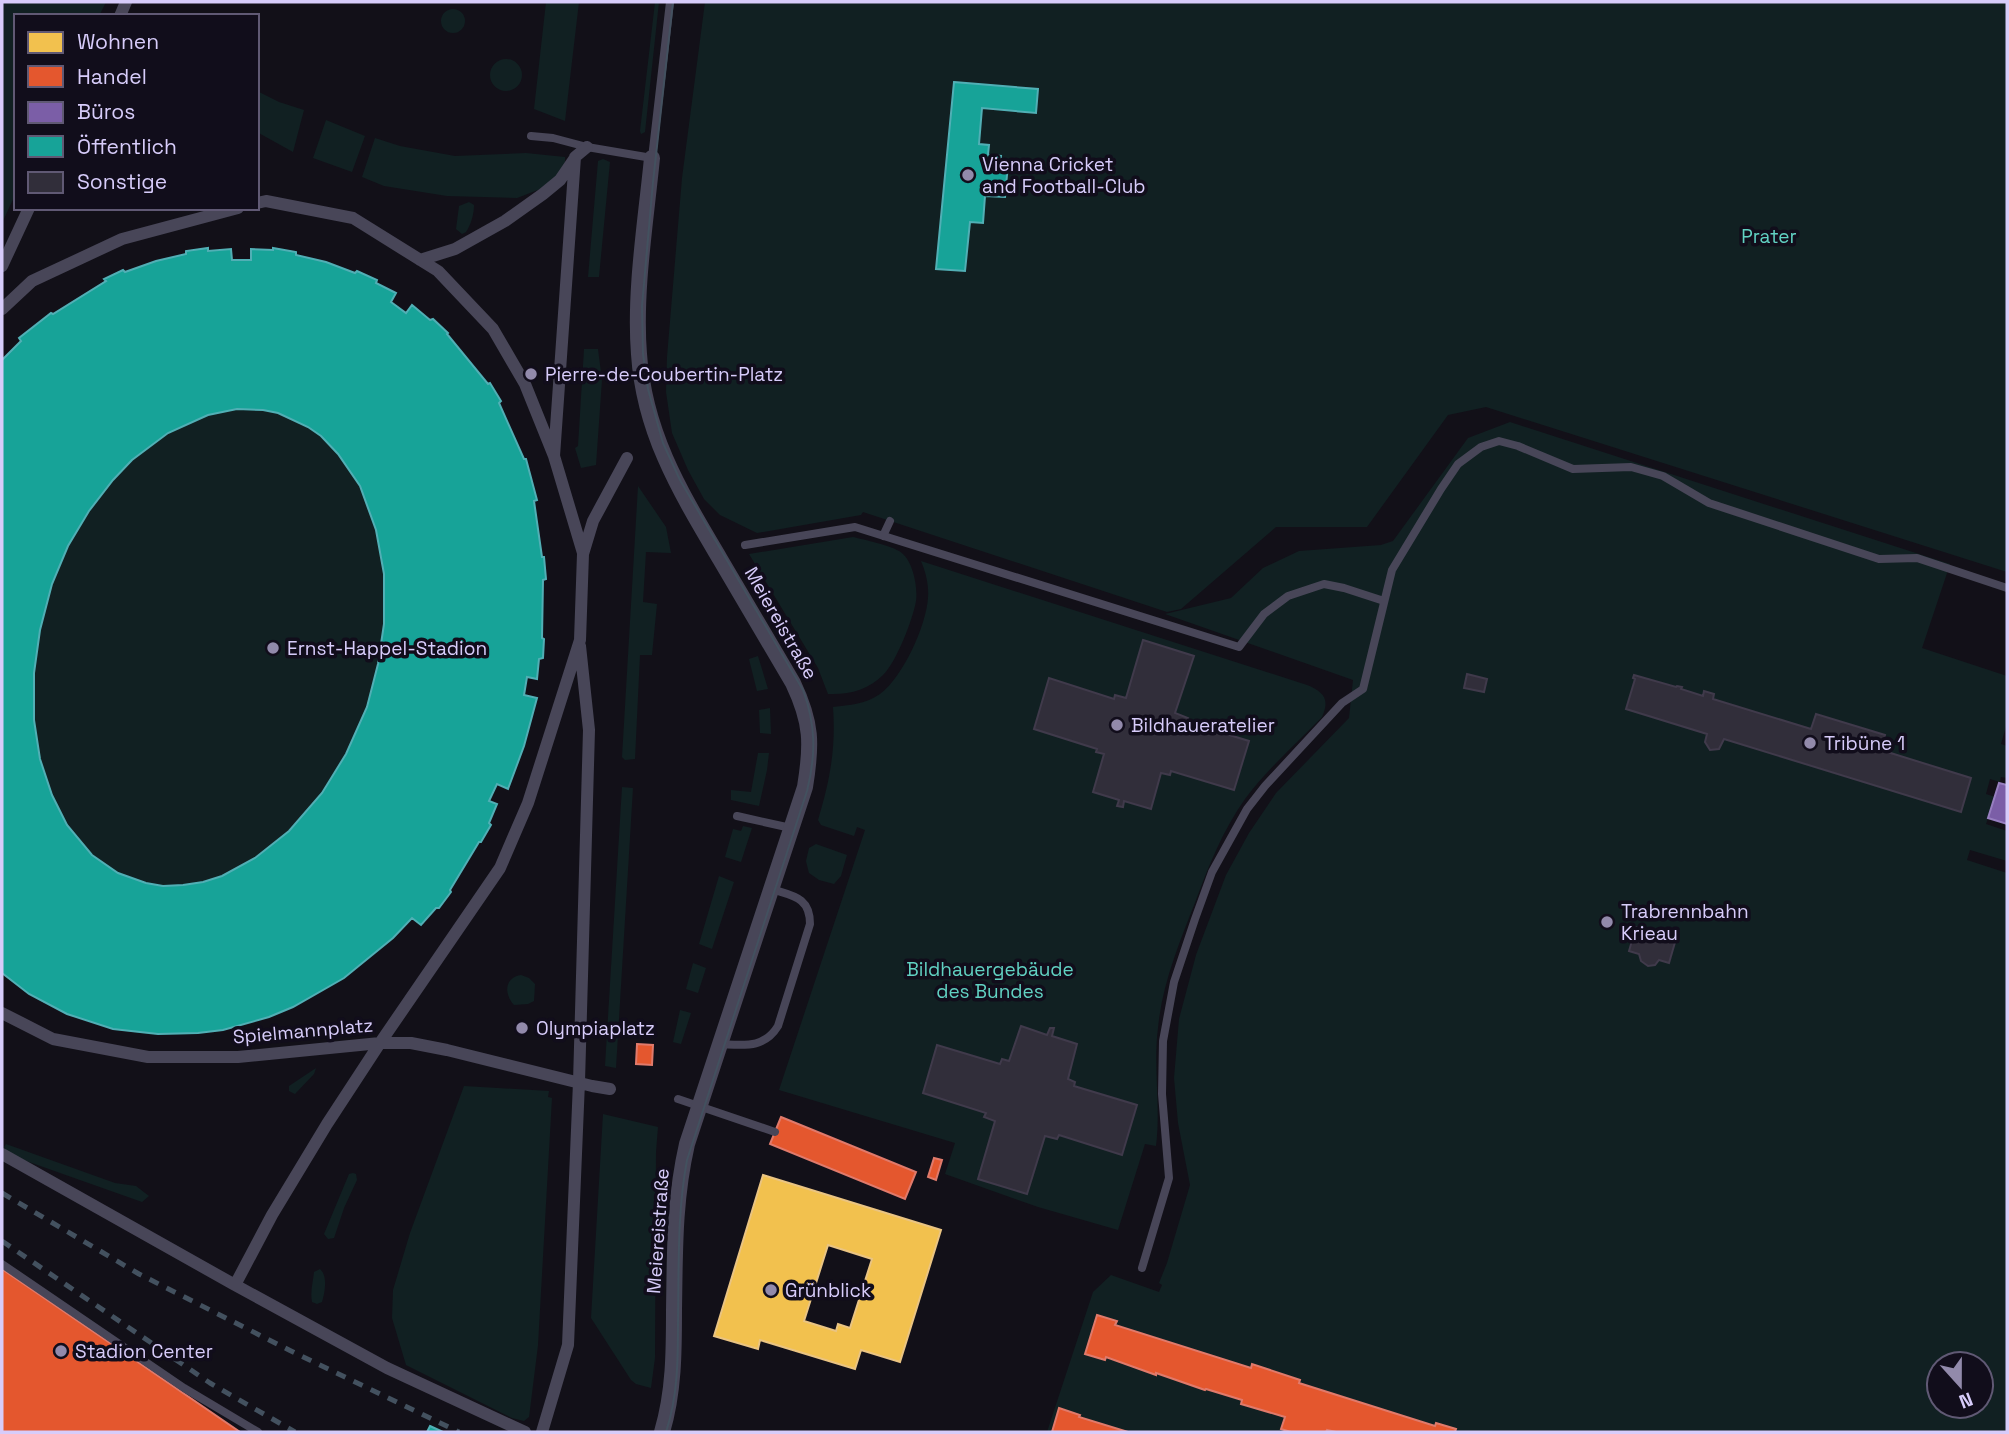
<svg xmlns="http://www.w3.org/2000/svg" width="2009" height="1434" font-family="'Space Grotesk',sans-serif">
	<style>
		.green { fill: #112022; fill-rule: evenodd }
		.homes { fill: #f2c14e; stroke: #eac482; stroke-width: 2; fill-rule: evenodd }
		.shops { fill: #e4572e; stroke: #e07a6b; stroke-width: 2 }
		.offices { fill: #7b5ea7; stroke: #977fc0; stroke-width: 2 }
		.public { fill: #17a398; stroke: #51afb5; stroke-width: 2; fill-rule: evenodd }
		.building { fill: #312e3a; stroke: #403a4b; stroke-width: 2 }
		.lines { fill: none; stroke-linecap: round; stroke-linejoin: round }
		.service { stroke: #484658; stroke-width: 8 }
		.pedestrian { stroke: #484658; stroke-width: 12 }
		.minor { stroke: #484658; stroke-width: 16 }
		.tram { stroke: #43515f; stroke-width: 2 }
		.rail { stroke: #43515f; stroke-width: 5; stroke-dasharray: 10 9; stroke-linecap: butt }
		.poi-dot { fill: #928aab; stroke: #110d1b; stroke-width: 2.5 }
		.labels { text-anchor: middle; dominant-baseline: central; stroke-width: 7; stroke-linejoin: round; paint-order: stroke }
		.poi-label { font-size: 19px; fill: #d7ccfa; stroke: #110d1b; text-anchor: start }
		.park-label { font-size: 19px; fill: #61d1c2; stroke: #110d1b }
		.street-label { font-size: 19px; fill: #d7ccfa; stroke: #110d1b }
	</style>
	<rect width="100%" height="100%" fill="#121018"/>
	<path class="green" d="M2 2H106L99 16H16V193L2 223Z
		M546 2H579L565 121 534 109Z
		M655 2H659L645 132 641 134 640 131Z
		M705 2H2007V572L1486 407 1448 415 1367 527H1276L1181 609 1167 612 863 512 861 515 757 533 720 515 704 499 688 470 672 433 666 392 667 357 682 178Z
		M441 21a12 12 0 1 1 24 0a12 12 0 1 1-24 0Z
		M490 75a16 16 0 1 1 32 0a16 16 0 1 1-32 0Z
		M257 91 279 102 304 110 293 152 257 132Z
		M326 120 365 136 352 172 313 158Z
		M375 138 400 146 455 156 526 153 565 157V162L555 179 543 188 517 198 447 196 384 186 362 177Z
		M603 159 610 162 599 277H588L598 161Z
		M469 202 474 205C474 214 471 225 466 232L462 234 456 229 459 206Z
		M208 248 209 251 231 249 232 260H250L251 249 273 250V248L296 252V255L326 262 355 273 357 271 377 280 376 283 391 302 406 313 412 305 430 319H433L448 333 447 334 487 384 490 383 501 401 499 403 524 458 526 459 537 500 534 501 542 557H544L546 579 543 581 542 638 544 639 543 658 539 659 537 679 527 677 525 695 537 698 524 746 508 789 497 785 490 800 497 804 489 822 491 825 481 842H479L450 890 451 892 439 908H436L421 925 412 918C328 1006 207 1064 85 1020 54 1010 26 995 2 973V360L21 341 19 338 51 313 53 314 105 281 104 279 123 270 125 272 156 261 186 254V251Z
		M584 349H598L602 380 596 465 581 468 575 448 578 446Z
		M1510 422 1950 564 1922 648 2007 676V723L2001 744 2007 746V778L2001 777 2000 782 1990 779 1986 794 1995 797 1986 824 2007 831V861L1970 850 1967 860 2007 873V1432H1047L1093 1292 1111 1275 1159 1292 1162 1285 1159 1283 1167 1263 1190 1185 1178 1123 1174 1078 1179 1019 1196 955 1226 875 1249 833 1276 793 1349 718 1353 680 1165 614 1231 598 1263 568 1299 551 1381 545 1393 541 1468 438ZM1939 1364H1981V1406H1939Z
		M638 486 666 527 671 553 646 552 643 602 657 604 652 655H640L635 759 625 760 622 757Z
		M853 537C865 540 889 545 899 551 913 559 918 587 916 601 913 619 896 663 883 675 868 690 849 695 828 694L818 668 749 554Z
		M921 561 1307 685C1324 692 1330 699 1322 717 1296 744 1267 769 1245 799 1223 830 1209 865 1196 900 1180 941 1162 984 1158 1028 1153 1067 1161 1107 1156 1146L1145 1144 1118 1230 1038 1207 945 1174 955 1143 779 1090 865 830 857 827 854 836 821 825 818 820C830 780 836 748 833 707 850 705 866 704 880 694 903 677 926 626 928 598 929 585 926 573 921 561Z
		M758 656 768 689 757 691 749 659Z
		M770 708 771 734 760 733 759 710Z
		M758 753H769L767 770 759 806 731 800V790L751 792Z
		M622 787 633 788 616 1068 605 1066Z
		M743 826 752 828 741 862 725 857 733 829 741 831Z
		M816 844 847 855 841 876 834 884 819 880 809 873 806 861 809 848Z
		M719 876 734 882 712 949 699 944Z
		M693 963 706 968 698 993 686 989Z
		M521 975 529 978 535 984 534 1001 528 1004 514 1005C504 994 504 978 521 975Z
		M680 1010 691 1013 681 1044 673 1042Z
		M316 1068 314 1074 295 1094 289 1091V1086Z
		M464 1086 549 1091 548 1097 552 1098 538 1345 529 1417 524 1421 512 1418 406 1365 392 1318 393 1290 410 1233Z
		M603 1114 658 1127 656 1152 655 1358 651 1388 636 1384 631 1380 591 1318Z
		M6 1144 115 1183 136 1186 149 1196 142 1202 15 1157 6 1153 4 1147Z
		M353 1173 356 1174 357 1180 344 1208 334 1238 328 1239 324 1234 349 1174Z
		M320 1269C328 1276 325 1292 322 1302L317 1304 312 1302C310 1292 313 1282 314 1272Z"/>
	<path class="homes" d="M763 1175 941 1230 900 1362 861 1350 855 1369 760 1340 758 1349 714 1336ZM828 1245 872 1259 850 1328 838 1324 836 1331 804 1321Z"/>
	<path class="shops" d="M637 1044 653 1045 652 1065 636 1064Z
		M781 1117 916 1172 905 1199 770 1144Z
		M934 1158 942 1160 936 1180 928 1177Z
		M2 1269 240 1432H2Z
		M1097 1315 1117 1321 1115 1325 1251 1368 1252 1364 1300 1380 1299 1383 1435 1426 1436 1423 1456 1429 1455 1432H1336L1327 1430 1326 1432H1291L1281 1429 1285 1417 1241 1404 1242 1400 1206 1389 1205 1390 1156 1373V1375L1106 1357 1105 1360 1085 1354Z
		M1059 1408 1080 1415 1079 1417 1128 1432H1052Z"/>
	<path class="offices" d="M1999 783 2007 785V824L1988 818Z"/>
	<path class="public" d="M954 82 1038 89 1036 113 982 108 979 144 989 145 988 155 1001 156 1000 164H1008L1005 197 985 196 983 223 970 222 965 271 936 269Z
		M208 248V251L231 249 232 260H251V249L273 250V248L296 252V255L326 262 355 273 357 271 377 280 376 283 396 293 391 302 406 313 412 305 430 320 433 319 448 333 447 334 488 384 490 383 501 401 499 403 524 459H526L537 500 534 501 542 557H544L546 579 543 580 542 638 544 639 543 658 539 659 537 679 527 677 524 695 537 698 524 746 508 789 497 784 489 801 497 804 489 823 491 825 481 842H479L450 890 451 892 439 908H436L421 925 412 918 393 938 344 978 293 1007 269 1017 223 1030 198 1033 158 1034 113 1029 67 1014 29 994 2 973V360L21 341 19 338 51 313 53 314 106 281 104 279 123 270 125 272 156 261 186 254V251ZM237 409 263 410 278 413 308 427 321 436 338 454 360 486 376 530 384 574V624L378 664 367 707 346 754 322 793 289 831 255 858 222 876 203 882 183 885 163 886 146 883 118 873 92 855 67 825 52 795 40 759 34 720V673L40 630 52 584 68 546 89 511 113 480 132 460 168 433 208 415Z
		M430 1426 443 1432H427Z"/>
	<path class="building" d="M1143 640 1194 656 1175 713 1188 718 1187 722 1249 741 1234 790 1171 771 1170 775 1161 773 1151 809 1124 801 1123 807 1117 806 1119 800 1093 792 1104 754 1096 752 1097 749 1034 729 1049 678 1114 699 1115 695 1126 698Z
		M1467 674 1487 679 1484 692 1464 688Z
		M1634 675 1676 687 1677 686 1682 687 1681 689 1703 696 1704 691 1714 694 1713 699 1811 729 1816 714 1885 735 1881 750 1971 778 1961 812 1724 739 1719 749 1710 750 1705 742 1707 734 1626 709 1635 679 1633 678Z
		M1636 927 1676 939 1669 963 1659 960 1655 965 1648 966 1641 961 1639 954 1629 951Z
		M1021 1026 1047 1035 1050 1028H1054L1052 1036 1077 1044 1068 1079 1075 1082 1074 1086 1137 1105 1122 1155 1059 1135 1057 1139 1045 1136 1027 1194 978 1179 995 1121 984 1117 986 1113 923 1093 937 1045 1000 1064 1002 1059 1009 1061Z"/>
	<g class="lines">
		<path class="service" d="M531 136 553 138 587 147 652 158 670 2
			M883 536 890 521
			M745 545 855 527 1239 647 1264 614 1288 596 1324 584 1344 588 1384 601
			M737 816 791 828
			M720 1044C744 1045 764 1049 778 1026L810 924C810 897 793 896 771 889
			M678 1099 775 1132
			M2 1264 184 1388 258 1432
			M1142 1268 1169 1178 1162 1094 1163 1041 1174 982 1195 919 1212 872 1247 809 1265 786 1342 703 1363 689 1392 570 1441 489 1458 464 1481 447 1499 441 1518 446 1573 469 1631 467 1663 476 1709 503 1879 559 1917 558 2007 588"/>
		<path class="pedestrian" d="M120 16 126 2
			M257 203 266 201 353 218 438 271 493 329 525 384 554 456
			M420 260 455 249 505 221 543 194 560 180 575 158
			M2 266 29 208
			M2 309 32 281 122 239 238 208
			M583 553 554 456 575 157 587 147
			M2 1013 53 1039 148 1057H238L380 1043H411L447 1050 592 1086 610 1089
			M2 1154 235 1285
			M525 1432 387 1368 235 1285 272 1215 327 1124 380 1043 500 868 528 803 580 640 583 554 593 521 627 458
			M542 1432 568 1345 579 1082 589 730 580 646"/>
		<path class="minor" d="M652 158C646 220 634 292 639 354 644 433 681 493 720 559 745 601 769 642 793 683 812 723 812 744 805 787L687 1144C674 1201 675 1251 674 1310 674 1351 674 1392 662 1432"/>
		<path class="tram" d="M666 1432C678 1396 678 1358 678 1321 679 1267 677 1213 687 1160L807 791C816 755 816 725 803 690L680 480 663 443 648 389 643 354 642 306 653 182 673 2"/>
		<path class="rail" d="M2 1193 139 1274 289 1350 459 1432
			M2 1241 210 1383 295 1432"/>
	</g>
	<g class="poi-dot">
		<circle cx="968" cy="175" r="7"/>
		<circle cx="531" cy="374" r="7"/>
		<circle cx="273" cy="648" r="7"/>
		<circle cx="1117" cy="725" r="7"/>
		<circle cx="1810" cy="743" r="7"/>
		<circle cx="1607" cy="922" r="7"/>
		<circle cx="522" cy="1028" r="7"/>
		<circle cx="771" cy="1290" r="7"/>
		<circle cx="61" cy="1351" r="7"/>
	</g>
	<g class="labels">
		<g class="poi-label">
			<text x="982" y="164">Vienna Cricket<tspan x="982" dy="22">and Football-Club</tspan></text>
			<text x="545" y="374">Pierre-de-Coubertin-Platz</text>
			<text x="287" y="648">Ernst-Happel-Stadion</text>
			<text x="1131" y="725">Bildhaueratelier</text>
			<text x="1824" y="743">Tribüne 1</text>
			<text x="1621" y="911">Trabrennbahn<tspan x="1621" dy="22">Krieau</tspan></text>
			<text x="536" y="1028">Olympiaplatz</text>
			<text x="785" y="1290">Grünblick</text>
			<text x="75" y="1351">Stadion Center</text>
		</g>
		<g class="park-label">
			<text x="1769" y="236">Prater</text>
			<text x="990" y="969">Bildhauergebäude<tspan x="990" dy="22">des Bundes</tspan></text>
		</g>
		<g class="street-label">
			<text transform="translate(781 623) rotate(60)">Meiereistraße</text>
			<text transform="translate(303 1031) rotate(-5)">Spielmannplatz</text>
			<text transform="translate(658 1231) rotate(-86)">Meiereistraße</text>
		</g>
	</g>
	<rect width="2009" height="1434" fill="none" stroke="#d7ccfa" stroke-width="7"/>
	<rect x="14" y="14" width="245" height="196" fill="#110d1b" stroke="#605974" stroke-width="2"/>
	<rect x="28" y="32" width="35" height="21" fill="#f2c14e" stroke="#605974" stroke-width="2"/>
	<text x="77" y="49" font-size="21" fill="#d7ccfa">Wohnen</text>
	<rect x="28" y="66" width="35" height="21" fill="#e4572e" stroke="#605974" stroke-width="2"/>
	<text x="77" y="84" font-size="21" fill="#d7ccfa">Handel</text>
	<rect x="28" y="102" width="35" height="21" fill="#7b5ea7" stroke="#605974" stroke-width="2"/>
	<text x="77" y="119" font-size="21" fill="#d7ccfa">Büros</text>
	<rect x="28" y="136" width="35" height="21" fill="#17a398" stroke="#605974" stroke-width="2"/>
	<text x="77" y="154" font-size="21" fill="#d7ccfa">Öffentlich</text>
	<rect x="28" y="172" width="35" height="21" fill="#312e3a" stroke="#605974" stroke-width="2"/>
	<text x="77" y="189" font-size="21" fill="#d7ccfa">Sonstige</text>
	<g transform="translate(1960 1385) rotate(159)"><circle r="33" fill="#110d1b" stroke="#605974" stroke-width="2"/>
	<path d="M0-5L12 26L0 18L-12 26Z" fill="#928aab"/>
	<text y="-10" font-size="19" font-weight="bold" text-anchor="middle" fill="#d7ccfa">N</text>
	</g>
</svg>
